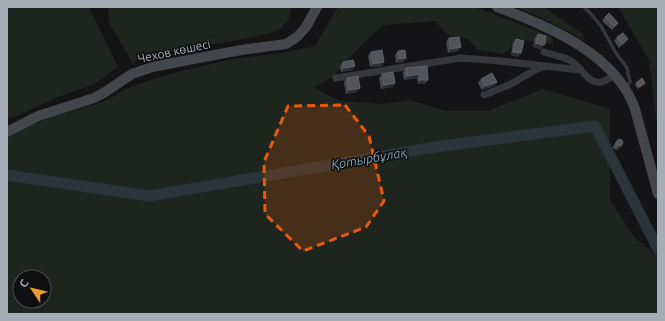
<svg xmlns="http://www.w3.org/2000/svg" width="665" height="321" font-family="Ubuntu,sans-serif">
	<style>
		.green { fill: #1e251e; fill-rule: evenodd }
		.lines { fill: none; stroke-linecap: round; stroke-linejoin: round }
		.river { stroke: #2b3439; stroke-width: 11 }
		.service { stroke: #35373a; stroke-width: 3.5 }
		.minor { stroke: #35373a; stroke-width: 7 }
		.secondary { stroke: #43464a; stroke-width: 10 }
		.wall { fill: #47494e }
		.shaded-wall { fill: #2e3033 }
		.building { fill: #515459; stroke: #5f6267 }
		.marked { fill: #e8590c; fill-opacity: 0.2; stroke: #e8590c; stroke-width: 3; stroke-dasharray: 8 5; stroke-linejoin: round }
		.labels { text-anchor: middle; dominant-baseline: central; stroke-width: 3; stroke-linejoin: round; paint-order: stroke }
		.street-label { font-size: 12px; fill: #a6acb5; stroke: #0f0f11 }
		.water-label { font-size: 13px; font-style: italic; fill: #7e9eaf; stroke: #0f0f11 }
	</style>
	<rect width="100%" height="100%" fill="#141416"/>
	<path class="green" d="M7 7H89L118 67 95 84 58 97 17 116 7 119Z
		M108 7H292L288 21 277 31 250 38 179 50 138 55 134 65 109 23Z
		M338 7H475L552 37 553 44 520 40 503 54 479 50 467 39 447 34 435 21 384 25 360 46 333 77 313 87 339 101 382 104 410 100 446 111H488L543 89 610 109V200L635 238 658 256V314H7V138L27 127 56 115 103 102 130 87 170 74 232 59 282 53 315 46ZM20 277H44V301H20Z
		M515 7H543L583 34 584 40 536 15Z
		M618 7H658V123L655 112 649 60Z"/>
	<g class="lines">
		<path class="river" d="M7 175 149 196 435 147 595 126 658 249"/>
		<path class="service" d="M584 7 591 14 601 26 616 53 627 68 630 82 626 88"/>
		<path class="minor" d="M544 52C553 55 563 56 571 61 581 66 588 85 601 82 605 81 611 77 615 75
			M336 78 461 58 500 61 581 70
			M484 95 509 85 535 70 544 67"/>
		<path class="secondary" d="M497 7C548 26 616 54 635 109L658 194
			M7 132 38 116 94 98 105 92 132 74 152 67 241 50 286 44 297 37 306 27 317 7"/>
	</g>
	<path class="wall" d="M605 17 618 23 615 27 612 30 602 21Z
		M538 34 545 44 540 49 533 47 535 38Z
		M617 37 628 39 625 43 619 48 614 41Z
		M449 38 458 51 448 53 446 42Z
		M516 39 518 57 511 55 513 43Z
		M398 51 406 58 403 62 396 63 395 55Z
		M371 52 384 62 382 66 370 67 368 56Z
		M343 62 355 66 352 70 341 72 340 66Z
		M427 66 428 80 425 84H418L417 78 404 80 403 72 406 68Z
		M382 74 395 83 392 87 381 89 379 78Z
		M347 78 360 88 357 92 346 94 344 82Z
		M481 79 497 82 494 86 482 90 478 83Z
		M636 83H645L638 89 635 85Z
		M619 139 618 150H616L613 148V146L616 142Z"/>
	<path class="shaded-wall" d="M628 39 625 43 619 48 622 44Z
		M536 43 545 44 540 49 533 47Z
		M461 47 458 51 448 53 451 49Z
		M513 52 521 53 518 57 511 55Z
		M406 58 403 62 396 63 399 59Z
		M384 62 382 66 370 67 373 64Z
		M355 66 352 70 341 72 344 68Z
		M420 74 417 78 404 80 407 76Z
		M420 80H428L425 84H418Z
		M497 82 494 86 482 90 485 86Z
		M395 83 392 87 381 89 384 85Z
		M360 88 357 92 346 94 349 90Z
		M619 146H621L618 150H616Z"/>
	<path class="building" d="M609 13 618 23 614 26 605 17Z
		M623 33 628 39 622 44 617 37Z
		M538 34 546 36 545 44 543 45 536 43Z
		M459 37 461 47 451 49 449 38Z
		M516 39 524 41 521 53 513 52Z
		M382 50 384 62 373 64 371 52Z
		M405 50 406 58 399 59 398 51Z
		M353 60 355 66 344 68 343 62Z
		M427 66 428 80H420V74L407 76 406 68Z
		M393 72 395 83 384 85 382 74Z
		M492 73 497 82 485 86 481 79Z
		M358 76 360 88 349 90 347 78Z
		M642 78 645 83 640 87 636 83Z
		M619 139 622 140 623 143 621 146H619L616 144V142Z"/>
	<path class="marked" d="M345 105 369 136 384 201 366 227 303 251 265 214 264 162 288 106Z"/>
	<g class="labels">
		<g class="street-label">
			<text transform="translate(174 51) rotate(-12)">Чехов көшесі</text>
		</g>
		<g class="water-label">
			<text transform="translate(369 158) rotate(-10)">Қотырбұлақ</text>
		</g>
	</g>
	<rect width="665" height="321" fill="none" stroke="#a6acb5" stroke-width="16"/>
	<g transform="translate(32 289) rotate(305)"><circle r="19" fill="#0f0f11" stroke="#4b4e53"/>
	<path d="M0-3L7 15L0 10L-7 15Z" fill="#eb9a37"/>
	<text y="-6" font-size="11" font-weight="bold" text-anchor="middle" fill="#a6acb5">С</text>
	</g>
</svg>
